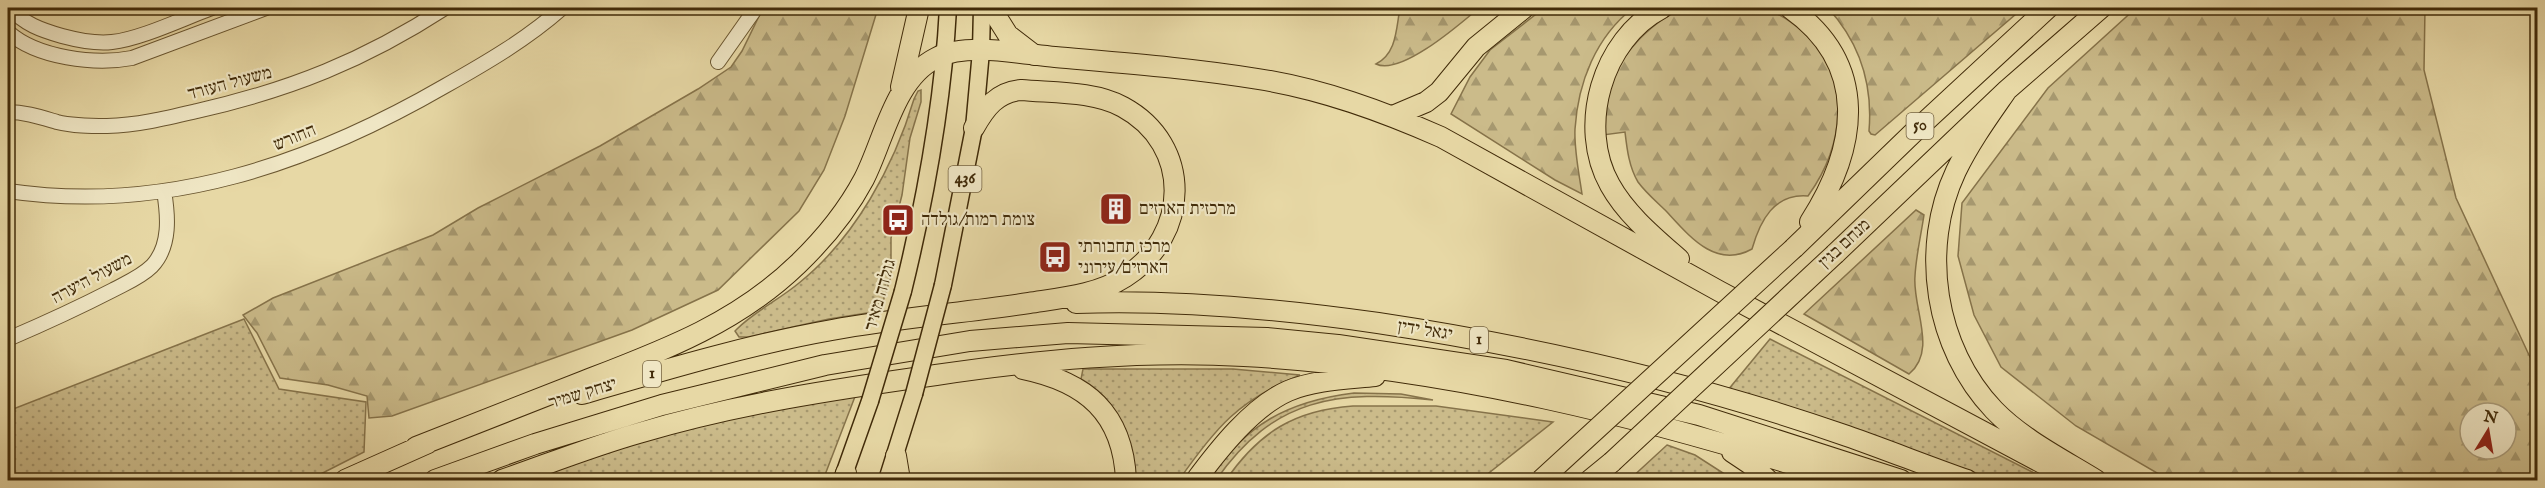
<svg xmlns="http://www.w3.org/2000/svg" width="2545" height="488" font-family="'IM FELL English','Frank Ruhl Libre',serif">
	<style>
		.green { fill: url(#green-dots); stroke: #86734a; stroke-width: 1.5 }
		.forest { fill: url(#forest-firs); stroke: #86734a; stroke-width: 1.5; fill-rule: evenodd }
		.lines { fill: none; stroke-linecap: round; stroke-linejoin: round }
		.minor-casing { stroke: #6a5630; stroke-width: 16 }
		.major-casing { stroke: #412b09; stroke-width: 19 }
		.highway-casing { stroke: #412b09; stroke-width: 22 }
		.minor { stroke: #efe6c4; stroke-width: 14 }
		.major { stroke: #e7d8a5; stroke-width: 16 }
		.highway { stroke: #e7d8a5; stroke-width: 20 }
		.major-bridge-casing { stroke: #412b09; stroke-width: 19; stroke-linecap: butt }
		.highway-bridge-casing { stroke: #412b09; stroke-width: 22; stroke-linecap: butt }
		.major-bridge { stroke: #e7d8a5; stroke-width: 16 }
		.highway-bridge { stroke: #e7d8a5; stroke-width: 20 }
		.labels { text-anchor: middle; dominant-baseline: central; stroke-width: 4.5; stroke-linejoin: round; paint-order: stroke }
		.shield { fill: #efe6c4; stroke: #756341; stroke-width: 1.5 }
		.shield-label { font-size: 16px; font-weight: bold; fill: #412b09 }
		.street-label { font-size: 18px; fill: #412b09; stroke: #efe6c4 }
		.poi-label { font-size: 18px; fill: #412b09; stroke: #efe6c4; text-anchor: start }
	</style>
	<defs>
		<pattern id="green-dots" width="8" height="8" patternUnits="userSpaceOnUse" patternTransform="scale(1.5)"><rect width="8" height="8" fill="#cbbb8a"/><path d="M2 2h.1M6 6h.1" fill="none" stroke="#a6986f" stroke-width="1.8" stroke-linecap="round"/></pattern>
		<pattern id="forest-firs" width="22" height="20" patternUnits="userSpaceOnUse" patternTransform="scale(1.5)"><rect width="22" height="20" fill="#cbbb8a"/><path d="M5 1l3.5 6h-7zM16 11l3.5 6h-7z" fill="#a6986f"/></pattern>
	</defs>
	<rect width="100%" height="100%" fill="#e7d8a5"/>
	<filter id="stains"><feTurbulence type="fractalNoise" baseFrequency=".00333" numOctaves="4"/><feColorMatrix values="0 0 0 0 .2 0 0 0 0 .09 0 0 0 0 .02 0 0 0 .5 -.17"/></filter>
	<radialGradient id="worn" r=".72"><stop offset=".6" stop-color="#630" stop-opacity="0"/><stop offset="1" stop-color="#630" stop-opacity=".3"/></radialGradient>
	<path class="green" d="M921 90V102L910 138 902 195 891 238V276L880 311 829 319 748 337H739L735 331 737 329C755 311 780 299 799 283 855 238 894 166 914 99L918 91Z
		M244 319 279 389 366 402 364 452 309 480H8V411Z
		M1770 339 2048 480H1997L1728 390Z
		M1083 369H1233L1300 375C1239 400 1216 427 1179 480H1133C1127 437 1123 403 1081 379Z
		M1354 393 1401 394 1433 400C1337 390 1274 397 1216 480H1209C1245 424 1289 401 1354 393Z
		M856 394 823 480H518L638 441 704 423Z
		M1353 406H1436L1553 422 1480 480H1226C1259 432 1295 410 1353 406Z
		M1667 445 1695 455 1734 480H1629Z"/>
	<path class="forest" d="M763 8H878L845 116 824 170 799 211 718 290 632 330 392 416 369 418 367 396 328 385 280 378 257 333 243 315 273 298 433 235 478 208 600 146 698 89 731 67 742 51Z
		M1400 8H1479C1460 24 1401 76 1376 64 1397 53 1396 29 1400 8Z
		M1544 8H1633C1596 37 1578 82 1575 129 1574 150 1579 173 1582 194L1555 180 1451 114 1470 77 1490 50Z
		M1686 8C1707 8 1747 3 1765 9 1779 13 1793 23 1804 33 1853 78 1844 146 1808 196 1774 193 1760 221 1752 249 1716 269 1690 237 1667 212 1658 203 1646 193 1638 182 1629 167 1627 149 1625 132L1603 135C1604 119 1604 103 1609 87 1620 54 1653 19 1686 8Z
		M1828 8H2023L1875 135 1871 134 1869 131C1873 84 1859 42 1828 8Z
		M2136 8H2425L2424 70 2456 198 2529 355 2537 369V480H2169L2076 426 2001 367 1974 315 1958 256 1962 203 2048 88ZM2470 413H2506V449H2470Z
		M1916 210 1924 215C1921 235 1916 256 1915 276 1912 308 1938 350 1909 374L1804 314Z"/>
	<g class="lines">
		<defs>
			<path id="minor" d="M10 8C24 24 41 30 62 36 77 40 95 44 112 42 141 39 184 18 212 8
				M8 32C37 58 95 65 132 58L266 8
				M718 62 756 8
				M8 112C25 112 40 117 57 122 73 126 90 126 107 126 138 125 167 118 197 111 290 90 365 60 445 8
				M8 191C165 214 310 164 445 86 486 63 527 39 562 8
				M8 339C43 324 78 308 113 290 126 283 141 277 152 266 171 246 168 215 164 191"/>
			<path id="major" d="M943 285 974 128 981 51 982 8
				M903 291C926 197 943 104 948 8
				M842 480 870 401
				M887 480 914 394"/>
			<path id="highway" d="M991 8 1008 35 1034 55
				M1662 8C1602 39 1577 127 1610 185 1626 214 1654 237 1679 259
				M1790 8C1870 65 1858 147 1810 222
				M901 87 919 8
				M2007 90C1989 116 1970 142 1956 171 1919 249 1935 348 1994 410 2022 439 2062 459 2096 480
				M1393 116 1426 102 1439 92 1476 47 1524 8
				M1794 248 1915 131 2048 8
				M1835 254 2007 90 2101 8
				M1076 303C1177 299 1279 309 1378 323 1537 347 1695 383 1847 436 1887 450 1927 466 1967 480
				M1023 369C1086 382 1123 413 1126 480
				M582 394C664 370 747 345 832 330 897 318 963 313 1029 303 1061 298 1097 295 1125 277 1190 236 1193 145 1123 107 1094 91 1053 93 1021 90 997 92 985 108 974 128
				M416 447C472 425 528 403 584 381 662 351 736 324 798 264 824 239 847 211 864 179 884 140 894 79 936 58 967 42 1022 54 1055 57 1123 63 1191 68 1258 79 1322 89 1382 111 1441 137L1719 291 2074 480
				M1732 452 1750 464 1768 480
				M896 456 900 480
				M345 480 428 443
				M435 480 535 444 662 405 825 365 970 341 1068 333 1267 338 1338 345 1506 370 1699 415 1901 480
				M502 480C548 464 593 446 639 433 736 404 836 389 936 375 1038 360 1140 350 1244 356 1447 367 1649 418 1842 480
				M844 480 846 473
				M1196 480C1219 449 1252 407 1288 391 1314 380 1347 379 1375 376
				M1590 480 1612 462"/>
		</defs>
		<use href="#minor" class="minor-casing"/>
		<use href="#major" class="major-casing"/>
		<use href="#highway" class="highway-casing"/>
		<use href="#minor" class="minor"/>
		<use href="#major" class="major"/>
		<use href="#highway" class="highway"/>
		<defs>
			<path id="major-bridge" d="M914 394 943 285
				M870 401 903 291"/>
			<path id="highway-bridge" d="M1612 462 1835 254
				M1541 480 1794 248"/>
		</defs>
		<use href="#major-bridge" class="major-bridge-casing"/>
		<use href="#highway-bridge" class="highway-bridge-casing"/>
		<use href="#major-bridge" class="major-bridge"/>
		<use href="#highway-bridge" class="highway-bridge"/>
	</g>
	<defs>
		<symbol id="building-square" viewBox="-11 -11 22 22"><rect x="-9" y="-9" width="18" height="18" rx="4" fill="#8f2418" stroke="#efe6c4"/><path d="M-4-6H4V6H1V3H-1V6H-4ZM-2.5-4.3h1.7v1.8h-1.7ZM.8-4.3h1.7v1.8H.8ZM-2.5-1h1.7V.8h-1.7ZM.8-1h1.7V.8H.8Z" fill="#fff"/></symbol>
		<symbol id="bus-square" viewBox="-11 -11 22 22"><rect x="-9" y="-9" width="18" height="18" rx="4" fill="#8f2418" stroke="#efe6c4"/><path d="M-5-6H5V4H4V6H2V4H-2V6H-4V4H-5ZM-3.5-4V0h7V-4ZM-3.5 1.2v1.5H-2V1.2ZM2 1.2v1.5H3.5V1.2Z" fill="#fff"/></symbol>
	</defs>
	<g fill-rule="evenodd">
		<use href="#building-square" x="1097" y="190" width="38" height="38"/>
		<use href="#bus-square" x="879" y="201" width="38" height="38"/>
		<use href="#bus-square" x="1036" y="238" width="38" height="38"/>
	</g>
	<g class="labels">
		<g class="shield">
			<rect x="1906.5" y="113" width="27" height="26" rx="4.5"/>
			<rect x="948.5" y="166" width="33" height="26" rx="4.5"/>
			<rect x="1470" y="327" width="18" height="26" rx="4.5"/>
			<rect x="643" y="361" width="18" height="26" rx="4.5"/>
		</g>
		<g class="shield-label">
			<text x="1920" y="126">50</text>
			<text x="965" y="179">436</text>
			<text x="1479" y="340">1</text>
			<text x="652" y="374">1</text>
		</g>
		<g class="street-label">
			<text transform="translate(230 84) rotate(-15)">משעול העזרד</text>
			<text transform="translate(295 138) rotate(-22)">החורש</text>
			<text transform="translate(1845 244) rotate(-43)">מנחם בגין</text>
			<text transform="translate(92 279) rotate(-28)">משעול היערה</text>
			<text transform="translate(881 295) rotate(-74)">גולדה מאיר</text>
			<text transform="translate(1425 331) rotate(9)">יגאל ידין</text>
			<text transform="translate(583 394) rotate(-17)">יצחק שמיר</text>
		</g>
		<g class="poi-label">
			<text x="1139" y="209">מרכזית הארזים</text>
			<text x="921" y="220">צומת רמות/גולדה</text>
			<text x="1078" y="247">מרכז תחבורתי<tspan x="1078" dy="21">הארזים/עירוני</tspan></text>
		</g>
	</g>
	<rect width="2545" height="488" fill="none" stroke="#e7d8a5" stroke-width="30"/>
	<rect x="9" y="9" width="2527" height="470" fill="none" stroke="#412b09" stroke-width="3"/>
	<rect x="15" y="15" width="2515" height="458" fill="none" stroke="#412b09" stroke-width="1.5"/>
	<g transform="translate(2488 431) rotate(11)"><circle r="28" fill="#efe6c4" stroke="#a99b79" stroke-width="1.5"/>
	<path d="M0-4.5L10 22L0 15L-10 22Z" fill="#8f2418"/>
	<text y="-9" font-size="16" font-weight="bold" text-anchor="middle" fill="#412b09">N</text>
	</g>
	<rect width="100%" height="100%" filter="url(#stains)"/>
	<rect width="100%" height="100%" fill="url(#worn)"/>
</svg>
